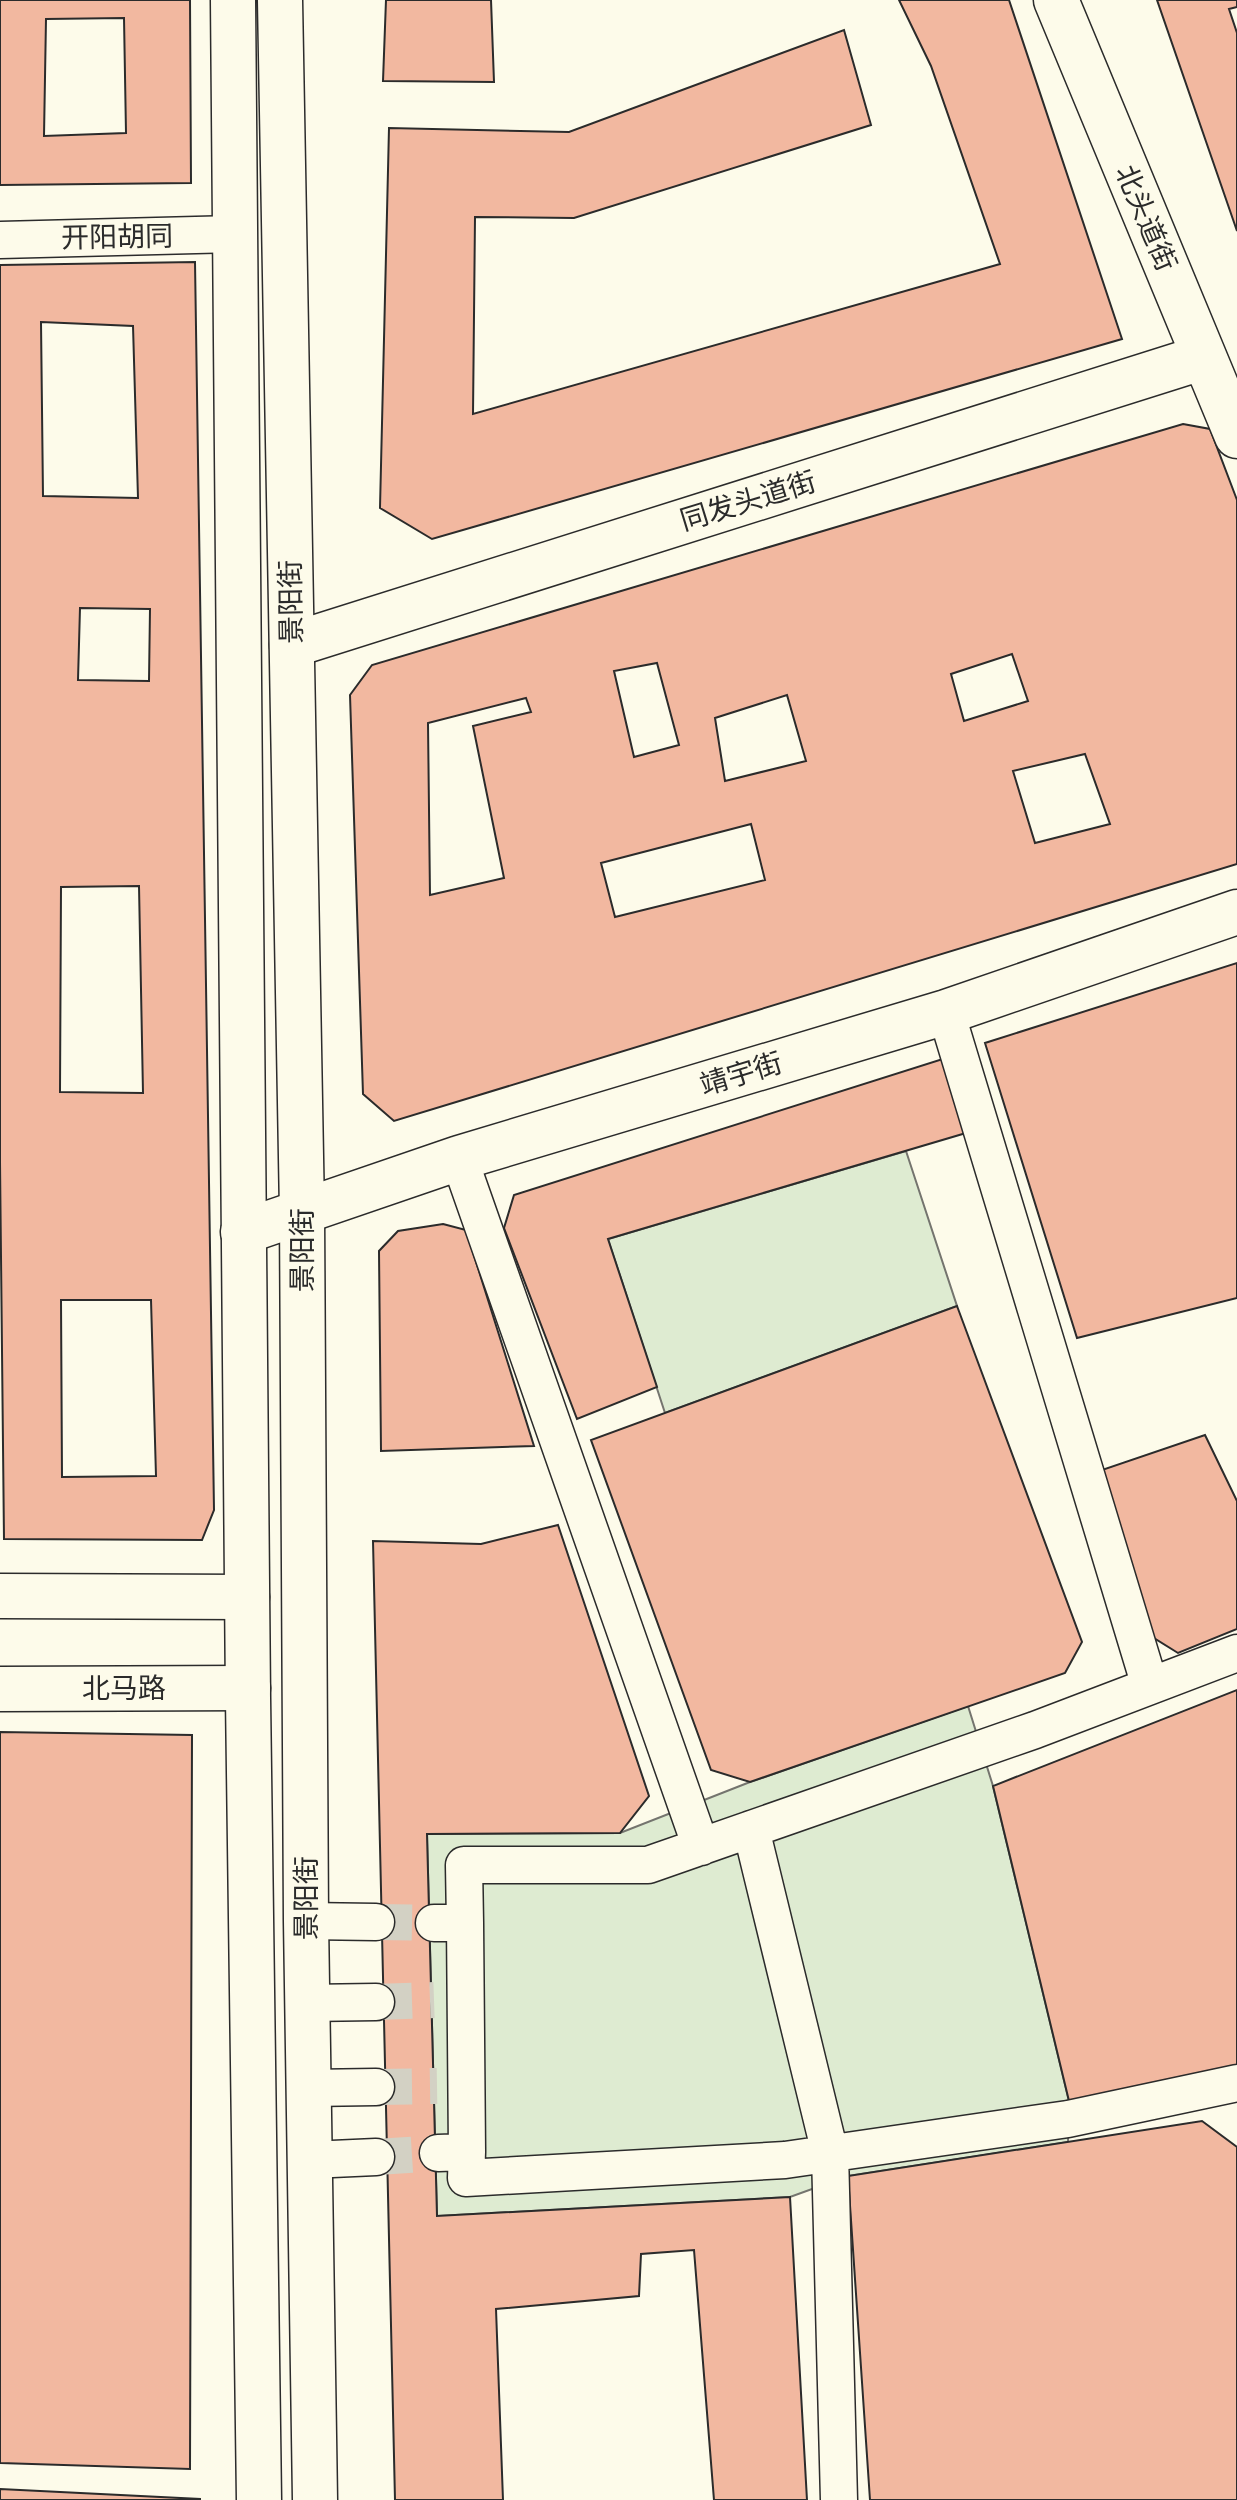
<svg xmlns="http://www.w3.org/2000/svg" width="1237" height="2500" font-family="Rubik,'Noto Sans SC',sans-serif">
	<style>
		.green { fill: #deebd1; stroke: #74746e; stroke-width: 2 }
		.building { fill: #f2b8a0; stroke: #2b2b2b; stroke-width: 2; fill-rule: evenodd }
		.lines { fill: none; stroke-linecap: round; stroke-linejoin: round }
		.street-tunnel { stroke: #d3d1c4; stroke-width: 36; stroke-dasharray: 36 18; stroke-linecap: butt }
		.street-casing { stroke: #2b2b2b; stroke-width: 39 }
		.secondary-casing { stroke: #2b2b2b; stroke-width: 47 }
		.primary-casing { stroke: #2b2b2b; stroke-width: 47 }
		.street { stroke: #fdfbea; stroke-width: 36 }
		.secondary { stroke: #fdfbea; stroke-width: 44 }
		.primary { stroke: #fdfbea; stroke-width: 44 }
		.labels { text-anchor: middle; dominant-baseline: central; stroke-width: 6; stroke-linejoin: round; paint-order: stroke }
		.street-label { font-size: 28px; fill: #2b2b2b; stroke: #fdfbea }
	</style>
	<rect width="100%" height="100%" fill="#fdfbea"/>
	<path class="green" d="M906 1151 957 1306 665 1413 608 1239Z
		M968 1706 993 1786 1069 2101 1068 2142 848 2176 790 2197 437 2216 427 1834 620 1833 750 1782Z"/>
	<path class="building" d="M0 0H190L191 183 0 185ZM124 18 126 133 44 136 46 19Z
		M386 0H491L494 82 383 81Z
		M899 0H1009L1122 339 432 539 380 508 389 128 569 132 844 30 871 125 574 218 475 217 473 414 1000 264 931 66Z
		M1157 0H1237V7L1229 9 1237 33V231Z
		M195 262 214 1510 202 1540 4 1539 0 1162V265ZM41 322 133 326 138 498 43 496ZM80 608 150 609 149 681 78 680ZM139 886 143 1093 60 1092 61 887ZM61 1300H151L156 1476 62 1477Z
		M1183 424 1210 429 1237 500V864L394 1121 363 1094 350 695 372 665ZM1012 654 1028 701 964 721 951 674ZM657 663 679 745 634 757 614 671ZM787 695 806 761 725 781 715 718ZM526 698 531 712 473 726 504 878 430 895 428 723ZM1085 754 1110 824 1035 843 1013 771ZM751 824 765 880 615 917 601 863Z
		M1237 963V1298L1077 1338 985 1043Z
		M949 1057 966 1133 608 1239 657 1387 577 1419 504 1228 514 1195Z
		M443 1224 466 1230 534 1446 381 1451 379 1251 398 1231Z
		M957 1306 1082 1642 1065 1673 750 1782 711 1770 591 1440Z
		M1205 1435 1237 1501V1629L1178 1653 1154 1638 1093 1473Z
		M558 1525 649 1796 620 1833 427 1834 437 2216 790 2197 807 2500H714L694 2250 641 2254 639 2296 496 2309 503 2500H395L373 1541 481 1544Z
		M1237 1690V2066L1069 2101 993 1786Z
		M0 1732 192 1735 190 2469 0 2463Z
		M1202 2121 1237 2147V2500H870L848 2176Z
		M0 2489 200 2499V2500H0Z"/>
	<g class="lines">
		<path class="street-tunnel" d="M376 1922 434 1923
			M376 2002 434 2000
			M376 2087 437 2086
			M376 2157 438 2153"/>
		<defs>
			<path id="street" d="M0 240 235 234
				M946 1012 1150 1686
				M459 1158 701 1847
				M751 1829 830 2153 839 2500
				M306 1921 376 1922
				M434 1923H465L467 2152 438 2153
				M465 1923 464 1865H648L1035 1730 1237 1653
				M307 2003 376 2002
				M309 2088 376 2087
				M467 2152 466 2178 785 2160 1068 2119 1237 2083
				M310 2160 376 2157"/>
			<path id="secondary" d="M1056 0 1237 436
				M292 645 1204 357
				M243 1232 459 1158 946 1012 1237 912
				M0 1596 247 1597
				M0 1689 248 1688"/>
			<path id="primary" d="M233 0 248 1698 259 2500
				M280 0 302 1212 306 1921 315 2500"/>
		</defs>
		<use href="#street" class="street-casing"/>
		<use href="#secondary" class="secondary-casing"/>
		<use href="#primary" class="primary-casing"/>
		<use href="#street" class="street"/>
		<use href="#secondary" class="secondary"/>
		<use href="#primary" class="primary"/>
	</g>
	<g class="labels">
		<g class="street-label">
			<text transform="translate(1146 218) rotate(67)">北头道街</text>
			<text transform="translate(117 237) rotate(-1)">开阳胡同</text>
			<text transform="translate(748 501) rotate(-17)">同发头道街</text>
			<text transform="translate(291 602) rotate(-91)">景阳街</text>
			<text transform="translate(741 1074) rotate(-17)">靖宇街</text>
			<text transform="translate(302 1250) rotate(-90)">景阳街</text>
			<text x="124" y="1688">北马路</text>
			<text transform="translate(306 1898) rotate(-90)">景阳街</text>
		</g>
	</g>
</svg>
